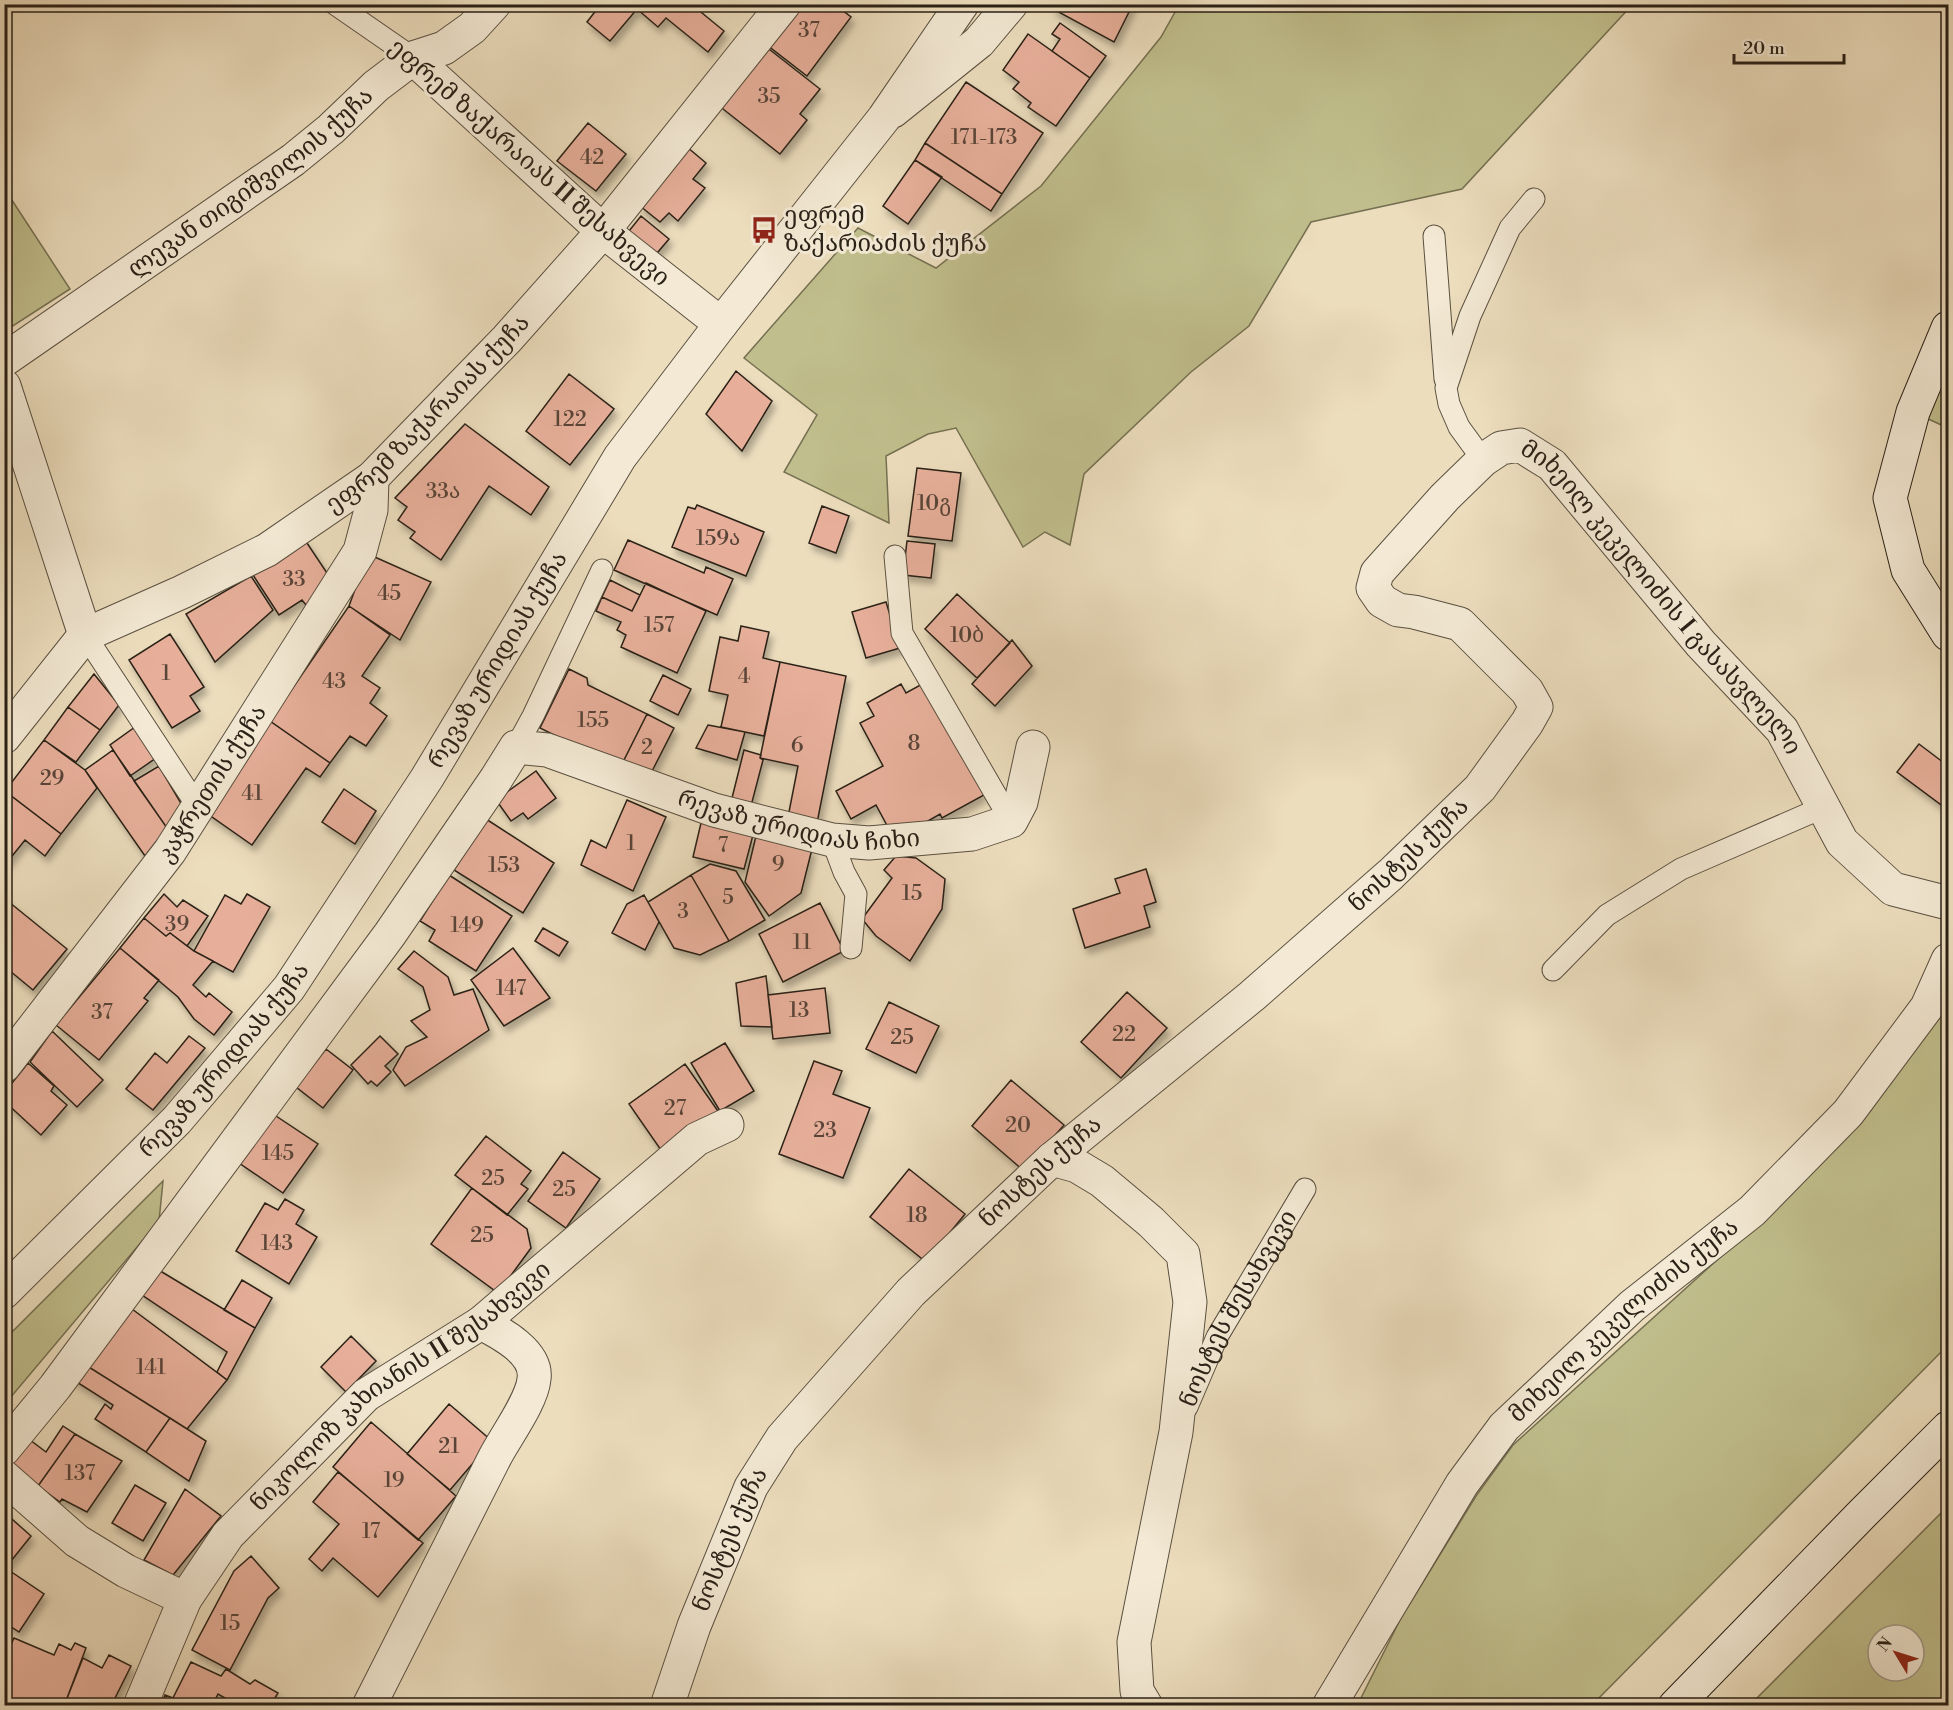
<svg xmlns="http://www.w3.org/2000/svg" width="1953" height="1710" font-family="'Libre Bodoni','Noto Serif Georgian',serif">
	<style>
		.green { fill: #c0be8c; stroke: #757052; stroke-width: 1.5; fill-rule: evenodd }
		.building { fill: #e7af9a; stroke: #2a2117; stroke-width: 1.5; filter: url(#shadow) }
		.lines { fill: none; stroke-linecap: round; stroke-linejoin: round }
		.service-casing { stroke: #5a5040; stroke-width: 23 }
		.minor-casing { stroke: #5a5040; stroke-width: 35 }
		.tertiary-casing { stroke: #5a5040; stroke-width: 35 }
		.secondary-casing { stroke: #2a2117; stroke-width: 35 }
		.service { stroke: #f3e9d4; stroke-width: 21 }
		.minor { stroke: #f3e9d4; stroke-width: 33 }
		.tertiary { stroke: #f3e9d4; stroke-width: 33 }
		.secondary { stroke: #f3e9d4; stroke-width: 33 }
		.labels { text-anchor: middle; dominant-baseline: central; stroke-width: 6; stroke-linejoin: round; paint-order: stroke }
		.number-label { font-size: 21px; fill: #594438 }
		.street-label { font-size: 24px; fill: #2a2117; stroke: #f3e9d4 }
		.poi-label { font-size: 24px; fill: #2a2117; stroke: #f3e9d4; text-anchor: start }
	</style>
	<defs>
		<filter id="shadow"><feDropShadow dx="3.5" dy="6" stdDeviation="3" flood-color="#0004"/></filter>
	</defs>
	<rect width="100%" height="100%" fill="#ecddbd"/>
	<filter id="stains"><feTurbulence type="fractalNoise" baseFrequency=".00333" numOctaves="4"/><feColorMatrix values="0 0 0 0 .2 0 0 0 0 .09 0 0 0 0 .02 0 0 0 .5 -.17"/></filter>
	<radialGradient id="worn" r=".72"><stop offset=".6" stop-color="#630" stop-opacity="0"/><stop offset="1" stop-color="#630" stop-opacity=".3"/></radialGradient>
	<path class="green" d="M1179 5H1632L1462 189 1311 222 1249 326 1191 372 1084 474 1070 545 1045 532 1023 547 956 428 928 434 886 456 889 523 784 472 817 415 744 358 858 228 936 268 1041 186 1161 37Z
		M4 188 70 289 5 331H4Z
		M1948 324V428L1913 412Z
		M1948 989V1345L1592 1705 1357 1706 1401 1618 1476 1496 1513 1445 1728 1250 1871 1110Z
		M163 1181 159 1221 5 1404V1339Z
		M1948 1506V1705H1750ZM1878 1635H1914V1671H1878Z"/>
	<path class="building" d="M601 4H691L724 31 708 52 666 18 658 27 637 9 610 41 587 22Z
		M797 4H834L851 17 807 76 767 45Z
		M1055 4H1133L1114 42 1053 9Z
		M1060 23 1106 56 1090 78 1052 51 1060 39 1052 34Z
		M1028 34 1090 78 1056 126 1028 107 1031 103 1013 89 1019 82 1003 70Z
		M765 46 820 89 800 114 807 120 780 154 718 105Z
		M966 82 1043 133 1002 194 925 143Z
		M588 123 626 154 596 191 557 161Z
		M925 143 1002 194 991 211 915 160Z
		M687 147 706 163 693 179 705 188 678 221 669 213 660 222 640 206Z
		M915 160 942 177 908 224 883 206Z
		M641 216 669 239 652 259 625 236Z
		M736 371 772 401 742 451 706 414Z
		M569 374 614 409 570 465 526 431Z
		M465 424 549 487 531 515 489 486 441 560 410 538 415 532 398 520 407 507 395 498Z
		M917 468 961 473 952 541 908 536Z
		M697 505 764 532 746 576 672 547 688 507 695 509Z
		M822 506 849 516 836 553 809 543Z
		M305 540 335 585 314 615 302 600 279 615 253 575Z
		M628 540 704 573 706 567 733 579 717 615 614 570Z
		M907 541 935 544 931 578 903 575Z
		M368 554 431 582 400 640 349 606Z
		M251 576 273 610 215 662 186 614Z
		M610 580 640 595 632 611 602 597Z
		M646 583 706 611 677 673 621 647 626 635 617 630 621 622 596 611 602 597 632 611Z
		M957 594 1010 643 977 678 925 629Z
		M886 602 900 648 866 658 852 612Z
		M349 606 390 635 362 676 380 688 370 703 387 716 366 746 350 736 330 763 270 721Z
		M741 626 769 632 763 658 780 662 764 736 721 727 728 695 709 691 720 637 738 641Z
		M170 634 204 687 190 696 200 711 172 728 129 660Z
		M1012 640 1032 666 995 706 972 684Z
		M780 662 846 676 817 823 788 817 798 766 760 758Z
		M569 669 587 678 588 685 647 714 620 768 540 728Z
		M94 674 119 705 100 730 68 707Z
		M663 675 691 689 678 715 650 701Z
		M924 683 984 795 942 818 940 814 914 829 890 831 876 805 851 819 836 791 883 766 860 723 874 716 867 703 901 684 906 693Z
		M68 707 100 730 76 762 44 740Z
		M647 714 674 728 647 781 620 768Z
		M270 721 330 763 320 777 306 768 252 845 205 812Z
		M708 725 745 732 737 760 696 748Z
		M135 727 156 758 130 776 110 745Z
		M44 740 85 770 97 788 61 834 5 791Z
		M1919 744 1948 766V810L1897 772Z
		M113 750 167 828 145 856 85 770Z
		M744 750 761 755 760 758 763 760 751 806 731 802Z
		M159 766 182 805 167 828 134 781Z
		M536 771 556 798 528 819 523 813 511 821 496 800Z
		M344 789 376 811 355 844 322 822Z
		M5 791 61 834 45 856 25 840 4 866Z
		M627 800 666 817 633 891 581 865 591 840 606 848Z
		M486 819 554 863 523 913 454 870Z
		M701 823 753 835 744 869 693 857Z
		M756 836 812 849 801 893 769 916 745 882Z
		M896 856 916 858 945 879 942 909 910 961 876 936 862 919 892 878 884 870Z
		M710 864 736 871 765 920 729 941 691 875Z
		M1146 869 1156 902 1144 906 1150 927 1085 948 1073 909 1120 893 1115 879Z
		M449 875 512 916 476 971 429 941 435 930 420 921Z
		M691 875 729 941 700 955 674 948 648 902Z
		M164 894 177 907 183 900 208 916 187 946 170 933 166 936 144 918Z
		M247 894 270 907 233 972 194 951 225 895 241 904Z
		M644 895 659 922 645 950 612 933 627 904Z
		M4 898 67 949 33 990 4 966Z
		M820 903 844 951 783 982 759 934Z
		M144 918 166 936 170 933 194 951 213 961 193 985 206 997 209 993 232 1012 214 1035 194 1019 178 997 120 948Z
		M543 928 568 942 559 956 535 941Z
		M120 948 159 980 144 998 148 1001 99 1060 56 1025Z
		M513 948 550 998 504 1026 471 980Z
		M414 951 448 977 454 995 473 989 489 1030 405 1086 393 1070 406 1047 427 1037 411 1021 430 1010 423 987 398 969Z
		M766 976 772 1027 741 1026 736 983Z
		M825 988 830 1033 773 1039 768 995Z
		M1127 992 1167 1028 1121 1078 1081 1042Z
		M889 1002 939 1026 916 1073 866 1049Z
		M52 1031 103 1080 77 1107 30 1062Z
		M189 1036 205 1048 153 1110 126 1089 155 1053 167 1063Z
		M380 1036 398 1054 385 1066 391 1072 377 1086 371 1081 368 1084 351 1065Z
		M725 1043 754 1091 720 1111 691 1063Z
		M326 1049 353 1070 323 1108 296 1087Z
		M814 1061 842 1071 833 1094 870 1108 843 1178 779 1154Z
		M28 1063 54 1086 51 1091 67 1105 41 1135 4 1101V1093Z
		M685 1064 720 1114 663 1153 629 1104Z
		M1011 1080 1064 1125 1024 1171 972 1126Z
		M273 1114 318 1144 283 1193 239 1163Z
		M486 1136 531 1171 521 1184 528 1189 507 1215 455 1175Z
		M563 1152 600 1179 566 1228 528 1201Z
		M909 1169 965 1214 926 1262 870 1217Z
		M472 1188 527 1229 531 1248 498 1293 431 1244Z
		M285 1199 304 1210 296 1224 317 1237 289 1284 236 1251 265 1203 278 1210Z
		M157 1269 255 1328 227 1380 217 1372 227 1352 139 1293Z
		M242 1280 272 1298 255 1328 224 1310Z
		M128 1306 227 1380 187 1429 84 1364Z
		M351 1336 376 1361 346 1392 321 1367Z
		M84 1364 170 1418 146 1452 95 1419 105 1404 111 1409 113 1405 72 1379Z
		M449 1404 492 1441 450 1490 407 1454Z
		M170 1418 206 1441 189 1481 146 1452Z
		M371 1422 456 1496 418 1540 333 1467Z
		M63 1426 75 1434 38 1486 6 1464 26 1437 46 1452Z
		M75 1434 122 1461 87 1512 62 1499 60 1502 38 1486Z
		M338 1472 423 1543 378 1597 333 1558 322 1571 309 1559 339 1524 313 1502Z
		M135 1485 166 1503 143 1541 112 1523Z
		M185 1489 221 1516 173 1575 144 1560Z
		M4 1512 31 1536 7 1566 4 1564Z
		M251 1556 279 1588 268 1598 230 1670 192 1650 234 1571Z
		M10 1571 44 1594 19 1632 4 1622V1579Z
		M14 1638 54 1655 59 1644 71 1650 75 1643 86 1648 64 1706H14L4 1702V1659Z
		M4 1641 11 1644 4 1659Z
		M109 1655 131 1666 111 1706H64L83 1658 102 1668Z
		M191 1662 221 1676 226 1669 250 1684 255 1680 278 1693 270 1706H239L218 1694 212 1706H190L173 1698Z
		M165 1695 173 1698 190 1706H161Z"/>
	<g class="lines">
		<defs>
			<g id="service">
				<path d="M335 4 413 58"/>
				<path d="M1434 236 1445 379"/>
				<path d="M1483 460 1459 427 1449 404 1446 388 1470 316 1510 228 1534 199"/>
				<path d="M895 556 902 633 1011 821"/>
				<path d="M85 635 198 807"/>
				<path d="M516 747 533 716 602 570"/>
				<path d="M832 840 844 872 856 894 851 948"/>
				<path d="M1553 970 1607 915 1681 869 1824 807"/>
				<path id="s1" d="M1187 1407 1217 1337 1305 1189"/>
			</g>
			<g id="minor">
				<path d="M413 58 603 231 721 324"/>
				<path d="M893 111 979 42 1011 4"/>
				<path id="s2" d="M4 360 293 160 331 129 376 86 413 58 444 48 472 28 494 4"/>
				<path d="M4 386 85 635"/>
				<path id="s3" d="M4 737 85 635 182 592 267 550 372 478 507 339 603 231 784 4"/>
				<path id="s4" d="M4 1066 170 851 360 551 371 510 372 478"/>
				<path d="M1052 1159 1077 1166 1102 1181 1151 1222 1183 1254 1190 1302 1176 1432 1134 1642 1137 1691 1146 1706"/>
				<path id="s5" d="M4 1449 55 1387 390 934 496 779 516 747 547 750 714 810 832 840 869 843 972 834 1011 821 1021 802 1033 747"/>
				<path d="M4 1477 77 1541 126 1571 185 1599"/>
				<path id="s6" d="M140 1706 185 1599 228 1535 366 1395 481 1323 697 1139 727 1125"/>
				<path d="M369 1706C411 1623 453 1540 495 1457 506 1436 532 1401 534 1379 538 1353 501 1333 481 1323"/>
				<path id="s7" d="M667 1706 694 1626 751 1487 782 1438 911 1292 1052 1159 1252 996 1391 874 1480 788 1527 723 1536 707 1527 691 1460 624 1414 612 1398 610 1382 601 1373 588 1377 573 1445 497 1483 460 1501 448 1520 445 1552 465 1701 644 1782 730 1842 842 1893 889 1948 903"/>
				<path id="s8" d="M1329 1706 1462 1484 1504 1427 1632 1306 1752 1211 1848 1113 1927 1007 1948 960"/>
			</g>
			<g id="tertiary">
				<path id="s9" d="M4 1292 177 1120 289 988 427 778 620 457 721 324 884 118 962 4"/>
			</g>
			<path id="secondary" d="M1948 328 1913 412 1890 498 1908 570 1948 634
				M1675 1706 1862 1514 1948 1428"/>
		</defs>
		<use href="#service" class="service-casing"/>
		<use href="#minor" class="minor-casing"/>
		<use href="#tertiary" class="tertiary-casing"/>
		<use href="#secondary" class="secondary-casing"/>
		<use href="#service" class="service"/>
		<use href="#minor" class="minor"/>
		<use href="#tertiary" class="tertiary"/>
		<use href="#secondary" class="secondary"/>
	</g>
	<defs>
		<symbol id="bus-bare" viewBox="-9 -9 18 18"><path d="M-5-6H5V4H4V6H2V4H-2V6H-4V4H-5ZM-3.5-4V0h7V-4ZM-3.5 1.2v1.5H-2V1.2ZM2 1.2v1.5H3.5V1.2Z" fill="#8f2418" stroke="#f3e9d4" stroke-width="2.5" paint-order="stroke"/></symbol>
	</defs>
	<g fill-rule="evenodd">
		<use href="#bus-bare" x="745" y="211" width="38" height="38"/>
	</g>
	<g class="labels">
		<g class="number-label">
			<text x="809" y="31">37</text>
			<text x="769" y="97">35</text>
			<text x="984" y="138">171-173</text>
			<text x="592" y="158">42</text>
			<text x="570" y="420">122</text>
			<text x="443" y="492">33ა</text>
			<text x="934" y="504">10გ</text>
			<text x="718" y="539">159ა</text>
			<text x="294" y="580">33</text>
			<text x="389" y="594">45</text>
			<text x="659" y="626">157</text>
			<text x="967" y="636">10ბ</text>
			<text x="166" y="674">1</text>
			<text x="744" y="677">4</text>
			<text x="334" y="682">43</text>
			<text x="593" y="721">155</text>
			<text x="914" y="744">8</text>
			<text x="797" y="746">6</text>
			<text x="647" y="748">2</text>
			<text x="52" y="779">29</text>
			<text x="252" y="794">41</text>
			<text x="631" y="844">1</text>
			<text x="723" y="846">7</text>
			<text x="778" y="865">9</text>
			<text x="504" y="866">153</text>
			<text x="912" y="894">15</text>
			<text x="728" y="898">5</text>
			<text x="683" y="912">3</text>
			<text x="177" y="925">39</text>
			<text x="467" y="926">149</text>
			<text x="802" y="943">11</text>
			<text x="511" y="989">147</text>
			<text x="799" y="1011">13</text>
			<text x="102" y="1013">37</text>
			<text x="1124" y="1035">22</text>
			<text x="902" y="1038">25</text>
			<text x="675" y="1109">27</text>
			<text x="1018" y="1126">20</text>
			<text x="825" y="1131">23</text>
			<text x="278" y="1154">145</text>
			<text x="493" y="1179">25</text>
			<text x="564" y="1190">25</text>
			<text x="917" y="1216">18</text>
			<text x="482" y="1236">25</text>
			<text x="277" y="1244">143</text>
			<text x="151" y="1368">141</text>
			<text x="449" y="1447">21</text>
			<text x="80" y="1474">137</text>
			<text x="394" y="1481">19</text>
			<text x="371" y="1532">17</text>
			<text x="230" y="1624">15</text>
		</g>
		<g class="street-label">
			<text transform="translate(529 163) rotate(41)">ეფრემ ზაქარაიას II შესახვევი</text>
			<text stroke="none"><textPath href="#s2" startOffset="304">ლევან თიგიშვილის ქუჩა</textPath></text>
			<text stroke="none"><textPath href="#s3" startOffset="543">ეფრემ ზაქარაიას ქუჩა</textPath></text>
			<text stroke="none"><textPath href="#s7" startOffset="1978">მიხეილ კეკელიძის I გასასვლელი</textPath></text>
			<text stroke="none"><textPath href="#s9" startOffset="806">რევაზ ურიდიას ქუჩა</textPath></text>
			<text stroke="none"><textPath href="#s4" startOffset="351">კაჭრეთის ქუჩა</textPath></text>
			<text stroke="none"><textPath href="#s5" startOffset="1164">რევაზ ურიდიას ჩიხი</textPath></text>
			<text stroke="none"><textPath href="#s7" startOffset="1150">ნოსტეს ქუჩა</textPath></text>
			<text stroke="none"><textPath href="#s9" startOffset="320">რევაზ ურიდიას ქუჩა</textPath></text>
			<text stroke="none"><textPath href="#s7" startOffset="664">ნოსტეს ქუჩა</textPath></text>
			<text stroke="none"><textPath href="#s1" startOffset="111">ნოსტეს შესახვევი</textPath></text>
			<text stroke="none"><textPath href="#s8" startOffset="490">მიხეილ კეკელიძის ქუჩა</textPath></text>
			<text stroke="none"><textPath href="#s6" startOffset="422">ნიკოლოზ კახიანის II შესახვევი</textPath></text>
			<text stroke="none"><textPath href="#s7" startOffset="178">ნოსტეს ქუჩა</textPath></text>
		</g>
		<g class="poi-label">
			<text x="784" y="216">ეფრემ<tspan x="784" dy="28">ზაქარიაძის ქუჩა</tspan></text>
		</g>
	</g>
	<rect width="1953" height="1710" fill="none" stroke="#ecddbd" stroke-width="24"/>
	<rect x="6" y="6" width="1941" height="1698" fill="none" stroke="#2a2117" stroke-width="3"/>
	<rect x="12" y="12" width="1929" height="1686" fill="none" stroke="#2a2117" stroke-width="1.5"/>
	<g transform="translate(1896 1653) rotate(308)"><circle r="28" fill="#f3e9d4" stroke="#a39988" stroke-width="1.5"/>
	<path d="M0-4.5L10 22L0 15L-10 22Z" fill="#8f2418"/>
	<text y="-9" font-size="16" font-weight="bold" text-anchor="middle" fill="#2a2117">N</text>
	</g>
	<path d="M1734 54v9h110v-9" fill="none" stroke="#2a2117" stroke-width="3"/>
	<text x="1743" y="54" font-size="18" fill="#2a2117" stroke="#f3e9d4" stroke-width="4.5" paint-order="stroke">20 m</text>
	<rect width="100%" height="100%" filter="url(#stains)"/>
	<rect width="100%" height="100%" fill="url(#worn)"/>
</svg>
